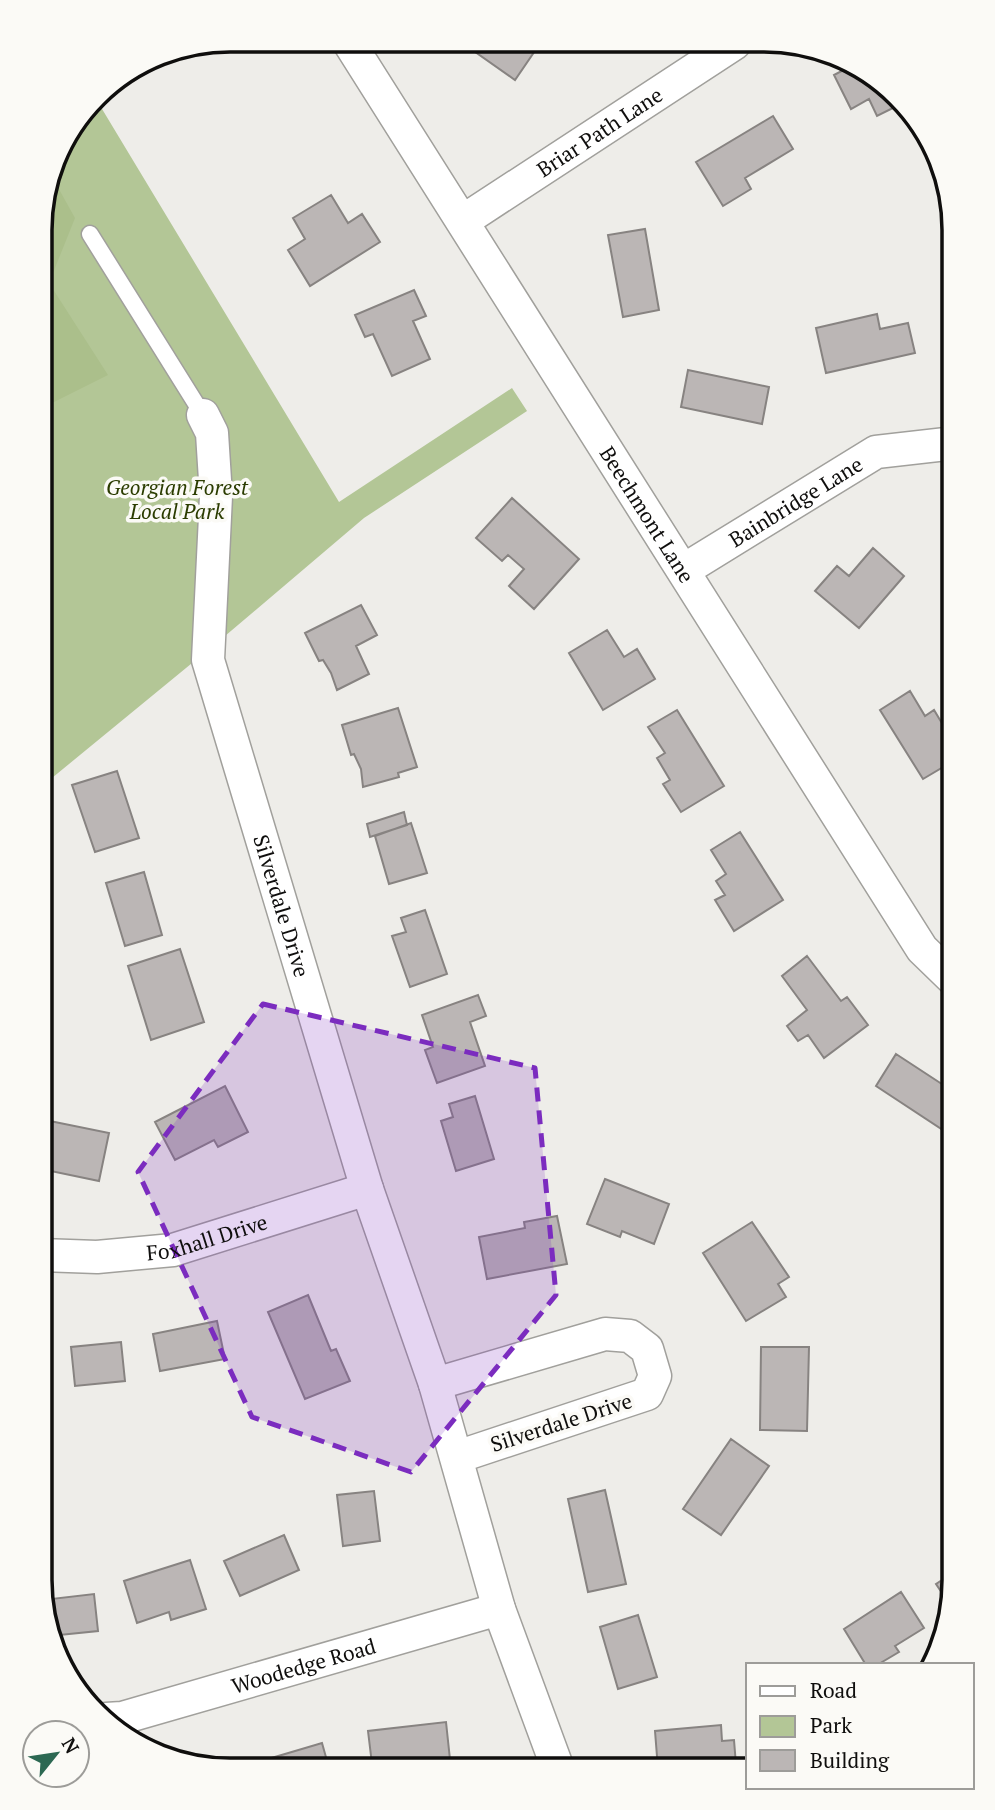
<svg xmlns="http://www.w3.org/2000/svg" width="995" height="1810" font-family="'PT Serif',serif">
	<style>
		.green { fill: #b3c696 }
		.forest { fill: #abbf8b }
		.building { fill: #bbb6b5; stroke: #878381; stroke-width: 2 }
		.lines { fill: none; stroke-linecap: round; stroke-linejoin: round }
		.service-casing { stroke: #a1a09c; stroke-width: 19 }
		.minor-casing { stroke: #a1a09c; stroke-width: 35 }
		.service { stroke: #fff; stroke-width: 16 }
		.minor { stroke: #fff; stroke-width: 32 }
		.marked { fill: #7b2cbf; fill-opacity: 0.2; stroke: #7b2cbf; stroke-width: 5; stroke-dasharray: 14 9; stroke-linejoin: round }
		.labels { text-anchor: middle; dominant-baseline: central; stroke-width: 7; stroke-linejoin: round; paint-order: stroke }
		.street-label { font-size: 21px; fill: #0f0e0d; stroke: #fbfaf6 }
		.park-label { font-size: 21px; font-style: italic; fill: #2b3c00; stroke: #fbfaf6 }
		.rim { fill: none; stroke: #0f0e0d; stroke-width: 3.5 }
	</style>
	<rect width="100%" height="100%" fill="#eeede9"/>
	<path class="green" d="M96 99 339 502 512 388 527 411 364 518 225 636 41 787 42 206 60 146Z"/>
	<path class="forest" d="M51 175 75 218 49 283 108 375 42 408V206Z"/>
	<path class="building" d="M461 42H541L515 80Z
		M849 67 890 87 901 104 877 116 869 99 851 109 834 75Z
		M773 116 793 149 745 178 751 189 723 206 696 162Z
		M331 195 348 223 362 214 380 242 310 286 288 250 305 239 293 218Z
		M645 229 659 310 623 317 608 235Z
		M414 290 426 316 413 321 430 359 392 376 373 334 365 337 355 315Z
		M877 314 880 329 908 323 915 353 826 373 816 328Z
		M688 370 769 387 762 424 681 407Z
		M512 498 579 559 534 609 509 586 524 569 508 555 502 561 476 538Z
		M873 548 904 576 859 628 815 591 837 566 849 576Z
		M361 605 377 635 356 646 369 674 337 690 331 673 323 660 319 661 305 633Z
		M607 630 624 657 637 649 655 679 603 710 569 653Z
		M910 691 925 716 934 710 949 735 955 732V760L923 779 880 710Z
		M398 708 417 767 398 773 399 777 363 787 361 769 354 754 351 755 342 725Z
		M677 710 724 786 681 812 663 784 670 780 657 758 665 753 648 727Z
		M117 771 139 838 95 852 72 785Z
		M404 812 407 825 370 837 367 824Z
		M955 812V831L946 817Z
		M411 823 427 873 389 884 375 836Z
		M740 832 783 900 734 931 715 900 725 895 716 881 726 874 711 850Z
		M144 872 162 935 125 946 106 883Z
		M425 910 447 974 410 987 392 936 406 932 401 918Z
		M180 949 204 1022 151 1040 128 966Z
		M807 956 841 1001 847 997 868 1025 824 1058 808 1035 798 1041 787 1026 807 1010 782 976Z
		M478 995 486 1016 470 1022 485 1066 437 1083 425 1050 433 1047 422 1015Z
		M896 1054 954 1092V1119L946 1132 876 1086Z
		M225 1086 248 1132 218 1147 214 1140 175 1160 155 1122Z
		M475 1096 494 1159 456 1171 441 1121 453 1117 449 1104Z
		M45 1120 109 1133 99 1181 41 1169V1134Z
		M605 1179 669 1204 654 1244 622 1231 620 1237 587 1224Z
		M557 1216 567 1264 487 1279 479 1237 525 1228 524 1222Z
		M752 1222 789 1277 778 1284 786 1297 746 1321 703 1253Z
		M308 1295 331 1351 336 1349 350 1381 305 1399 268 1312Z
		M217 1321 225 1359 160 1371 153 1334Z
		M121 1342 125 1381 75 1386 71 1347Z
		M761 1347H809L807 1431 760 1430Z
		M731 1439 769 1466 721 1535 683 1509Z
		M605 1490 626 1584 588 1592 568 1499Z
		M374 1491 380 1541 343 1546 337 1495Z
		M284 1535 299 1570 240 1596 224 1561Z
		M190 1560 206 1609 171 1620 169 1612 137 1623 124 1581Z
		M954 1572V1592L950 1605 936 1584Z
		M49 1576 52 1599 94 1594 98 1631 50 1636 40 1579V1577Z
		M901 1592 924 1628 895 1646 899 1652 877 1665H866L844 1629Z
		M638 1615 657 1677 618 1689 600 1627Z
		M446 1722 451 1769H386L385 1763 372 1764 368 1731Z
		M721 1725 722 1741 734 1740 736 1765 658 1769 655 1731Z
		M322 1743 329 1768H260L258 1762Z"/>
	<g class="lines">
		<defs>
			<path id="service" d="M90 234 203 415"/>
			<g id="minor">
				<path id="s1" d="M348 41 922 949 955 981"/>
				<path id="s2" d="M463 221 735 43"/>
				<path id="s3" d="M203 415 212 433 216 496 208 660 367 1189 435 1384 499 1609 558 1769"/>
				<path id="s4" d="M684 570 876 452 955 443"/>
				<path id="s5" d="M41 1255 97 1257 173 1250 367 1189"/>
				<path d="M435 1384 605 1334 630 1336 647 1349 655 1376 647 1394 457 1457"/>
				<path id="s6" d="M106 1719 122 1718 499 1609"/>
			</g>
		</defs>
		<use href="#service" class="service-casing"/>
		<use href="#minor" class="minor-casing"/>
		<use href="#service" class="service"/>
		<use href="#minor" class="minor"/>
	</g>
	<path class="marked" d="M263 1004 535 1068 556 1295 411 1472 252 1417 138 1172Z"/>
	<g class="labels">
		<g class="street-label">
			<text stroke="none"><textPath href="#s2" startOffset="163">Briar Path Lane</textPath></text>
			<text stroke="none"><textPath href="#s4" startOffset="131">Bainbridge Lane</textPath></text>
			<text stroke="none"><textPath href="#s1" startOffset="560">Beechmont Lane</textPath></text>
			<text stroke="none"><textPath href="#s3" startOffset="504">Silverdale Drive</textPath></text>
			<text stroke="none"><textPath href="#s5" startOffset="168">Foxhall Drive</textPath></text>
			<text transform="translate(561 1422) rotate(-18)">Silverdale Drive</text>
			<text stroke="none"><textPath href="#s6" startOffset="205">Woodedge Road</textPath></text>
		</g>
		<g class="park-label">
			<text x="177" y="487">Georgian Forest<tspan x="177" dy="24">Local Park</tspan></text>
		</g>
	</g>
	<path d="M0 0H995V1810H0ZM230 52H764A178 178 0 0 1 942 230V1580A178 178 0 0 1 764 1758H230A178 178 0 0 1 52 1580V230A178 178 0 0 1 230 52Z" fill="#fbfaf6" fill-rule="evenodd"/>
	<path class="rim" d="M230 52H764A178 178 0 0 1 942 230V1580A178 178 0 0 1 764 1758H230A178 178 0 0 1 52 1580V230A178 178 0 0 1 230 52Z"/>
	<rect x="746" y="1663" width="228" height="126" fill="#fbfaf6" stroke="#9d9c99" stroke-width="2"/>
	<rect x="760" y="1686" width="35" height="10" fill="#ffffff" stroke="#9d9c99" stroke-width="2"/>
	<text x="810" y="1698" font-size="21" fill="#0f0e0d">Road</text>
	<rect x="760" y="1716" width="35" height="21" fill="#b3c696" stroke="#9d9c99" stroke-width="2"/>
	<text x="810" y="1733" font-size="21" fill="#0f0e0d">Park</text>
	<rect x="760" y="1750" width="35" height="21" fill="#bbb6b5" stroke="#9d9c99" stroke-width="2"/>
	<text x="810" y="1768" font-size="21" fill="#0f0e0d">Building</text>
	<g transform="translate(56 1754) rotate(60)"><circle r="33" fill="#fbfaf6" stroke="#9d9c99" stroke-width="2"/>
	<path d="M0-5L12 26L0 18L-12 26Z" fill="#2c6852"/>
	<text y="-10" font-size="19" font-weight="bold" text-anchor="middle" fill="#0f0e0d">N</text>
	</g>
</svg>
